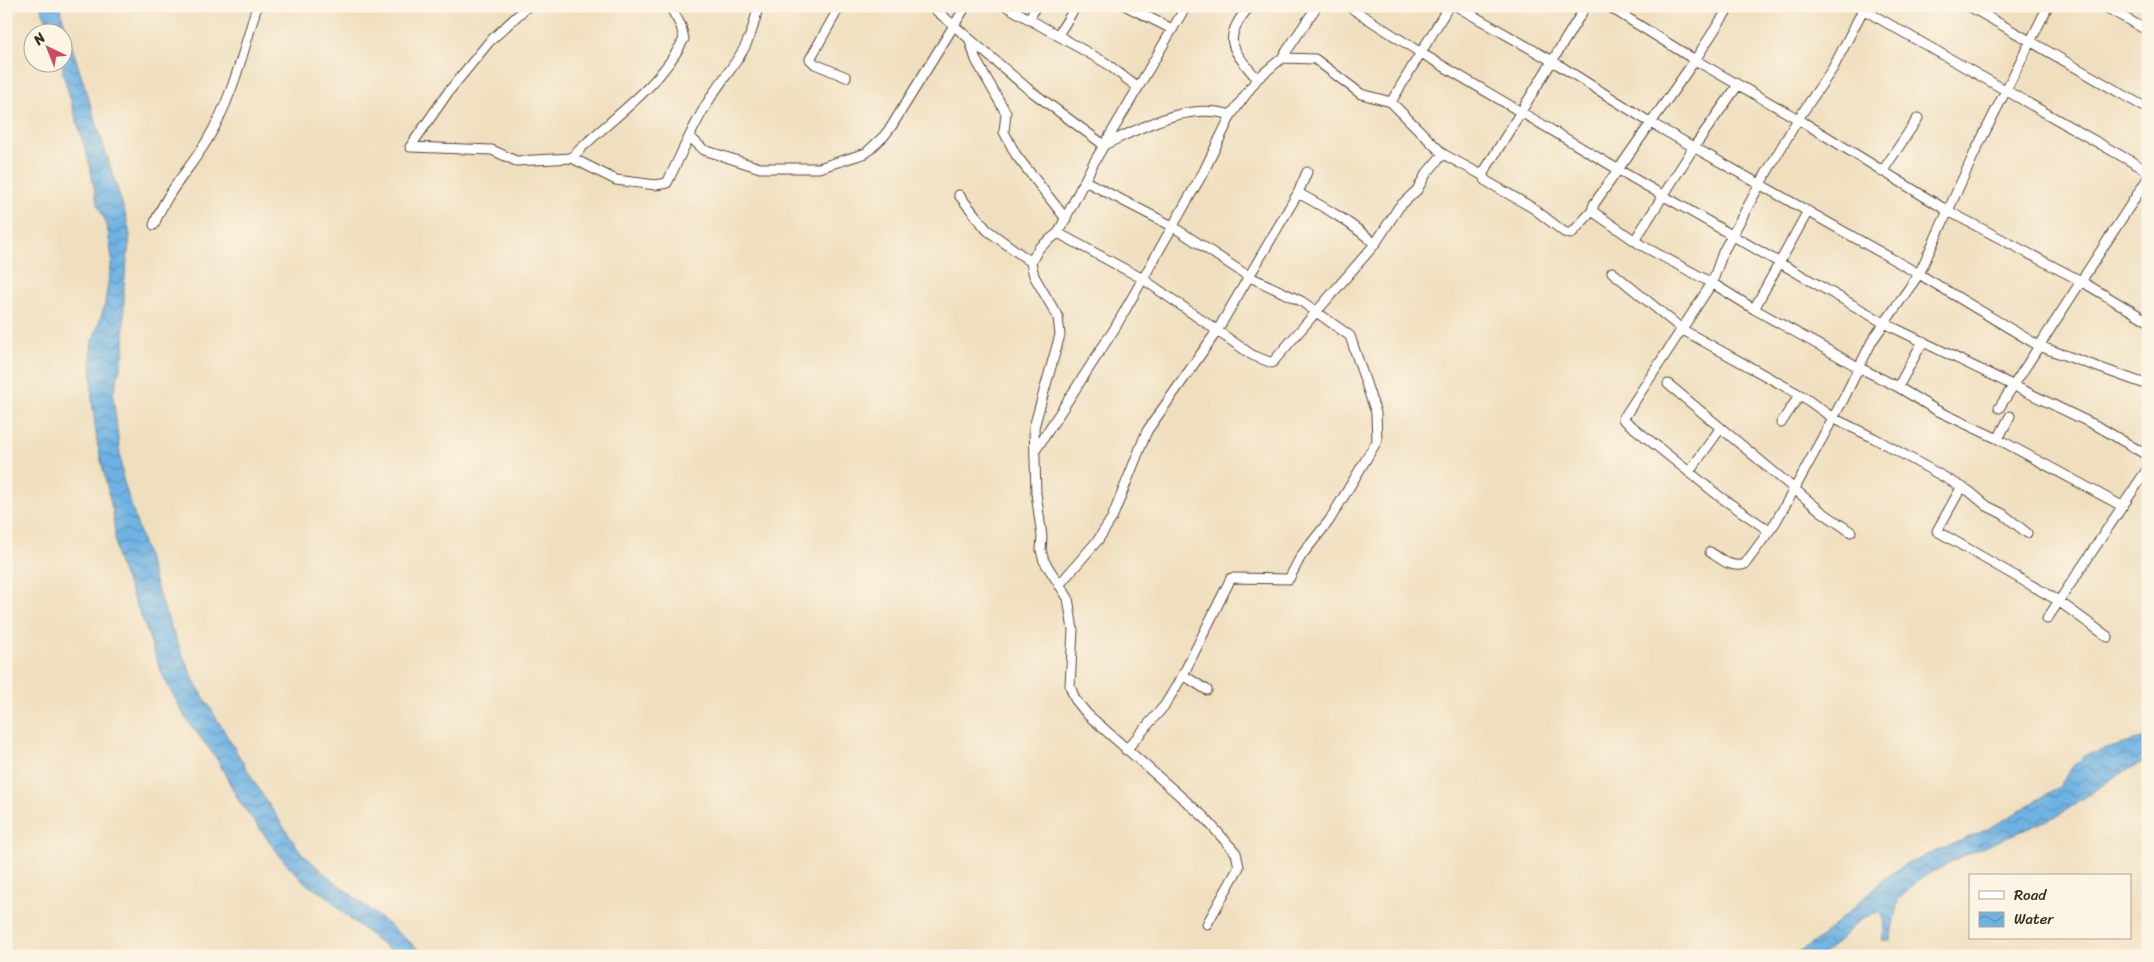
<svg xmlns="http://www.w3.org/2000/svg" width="2154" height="962" font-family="Sriracha,sans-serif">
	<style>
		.water { fill: url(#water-waves); stroke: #546e80 }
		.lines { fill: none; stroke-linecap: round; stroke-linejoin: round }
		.street-casing { stroke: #564536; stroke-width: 11 }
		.street { stroke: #fff; stroke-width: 9 }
	</style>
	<defs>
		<pattern id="water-waves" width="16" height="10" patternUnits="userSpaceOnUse" patternTransform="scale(1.25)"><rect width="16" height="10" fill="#6eb2e3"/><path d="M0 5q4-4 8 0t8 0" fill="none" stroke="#5c91b7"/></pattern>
	</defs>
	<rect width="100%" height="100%" fill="#fcf5e5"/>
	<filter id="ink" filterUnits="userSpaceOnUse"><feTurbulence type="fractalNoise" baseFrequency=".02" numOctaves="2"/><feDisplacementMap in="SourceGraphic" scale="10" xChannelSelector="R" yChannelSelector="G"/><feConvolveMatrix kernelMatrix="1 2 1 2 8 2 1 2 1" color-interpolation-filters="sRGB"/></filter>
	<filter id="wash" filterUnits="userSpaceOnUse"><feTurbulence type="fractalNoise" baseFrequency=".0096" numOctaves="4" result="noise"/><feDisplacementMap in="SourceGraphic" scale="20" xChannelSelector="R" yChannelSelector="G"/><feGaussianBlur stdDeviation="1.12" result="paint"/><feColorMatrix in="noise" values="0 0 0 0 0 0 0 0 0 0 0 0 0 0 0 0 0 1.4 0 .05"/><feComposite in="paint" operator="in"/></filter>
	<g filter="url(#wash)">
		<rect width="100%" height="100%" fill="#f0dfbf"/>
		<path class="water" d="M40 6H59L126 216 130 236 124 285V353L113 395 123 479 161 601 182 654 196 684 263 796 300 851 318 868 427 956H397L349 918 324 894 307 885 284 861 239 801 217 759 186 719 161 672 144 623 117 559 113 513 97 442 92 400 91 346 104 308 112 259 107 225 97 203 90 166 63 74 62 32H52Z
			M2148 737V760L2119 774 2059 815 1954 860 1919 880 1898 900 1890 940H1882L1885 923 1882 914 1874 913 1859 921 1822 956H1791L1818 940 1884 879 1907 863 1986 830 2006 819 2059 787 2073 766 2086 755Z"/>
	</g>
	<g filter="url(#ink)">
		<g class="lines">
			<defs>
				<path id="street" d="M840 6 810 59 815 64 846 77
					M931 6 1027 88 1104 145C1141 128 1188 101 1231 115
					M1006 6 1106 63 1137 87
					M1126 6 1172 29
					M1186 6 1093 164 1058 233 1039 248 1031 262 1034 276 1058 317 1060 335 1034 427 1036 493 1042 537 1041 550 1044 561 1068 598 1073 630 1070 686 1075 699 1087 714 1204 817 1236 853 1239 867 1207 924
					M1250 6C1219 41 1234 50 1257 79L1282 58 1317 6
					M1348 6 1421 53 1619 170 1884 323 2101 428 2148 456
					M1456 6 1554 62 1651 123 1919 274 2039 346 2148 385
					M1608 6 1695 60 1798 119 1948 211 2081 281 2148 321
					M1857 6 2148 171
					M1969 6 2148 109
					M2104 6 2148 31
					M1030 20 1035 6
					M1058 35 1076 6
					M970 41 976 60 1006 113 1004 132 1016 155 1066 219
					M1282 58 1315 59 1361 94 1391 102 1443 154 1482 175 1486 181 1533 208 1564 232 1571 234 1592 211 1594 204 1695 60 1730 6
					M1391 102 1449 6
					M690 137 704 150 760 168H819L866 153 884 136 891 127 966 6
					M410 147 492 150 516 161 572 158 616 180 656 185 667 183C681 155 694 123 711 97 734 62 750 51 758 6
					M410 147 449 91 489 42 528 6
					M571 158C610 118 657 91 684 39L681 26 670 6
					M1882 172 1918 118
					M1482 175 1586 6
					M1085 181 1172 226 1248 276 1301 301 1350 336 1376 413 1377 441 1329 521 1301 556 1289 579 1231 578 1183 675 1165 705 1126 750
					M959 195 987 230 1031 262
					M1592 211 1641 245 1712 283 1754 309 1858 367 1898 387 1936 410 1998 439 2122 506
					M154 225C165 194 189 170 206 142 232 100 243 52 257 6
					M1058 233 1143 279 1252 355 1272 363 1375 244C1352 223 1326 208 1298 193
					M1635 240 1694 147 1738 85
					M1375 244 1399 207 1417 190 1426 174 1443 154
					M1612 272 1683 330 1802 396 1833 418 1874 438 1969 491 1987 506 2003 514 2027 533
					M1754 309 1808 211
					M1668 384 1822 512 1851 532
					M1898 387 1923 341
					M1999 408 2148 178
					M1781 423 1799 396
					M1998 439 2010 416
					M1035 451 1115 328 1204 171 1231 115 1257 79
					M1689 472 1720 429
					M1961 488 1937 531 2057 600 2108 637
					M1768 530 1719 496 1623 419 1712 283 1723 252 1760 184 1798 119 1833 68 1865 6
					M1710 552C1721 559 1732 569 1745 564L1775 523 1795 488 1844 398 1872 341 1919 274 1975 152 2048 6
					M1059 585 1098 540 1112 518 1147 431 1217 331 1298 193 1307 172
					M2047 619 2148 468
					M1183 675 1207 690"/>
			</defs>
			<use href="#street" class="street-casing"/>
			<use href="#street" class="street"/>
		</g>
	</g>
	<rect width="2154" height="962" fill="none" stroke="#fcf5e5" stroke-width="25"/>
	<rect x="1969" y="874" width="162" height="65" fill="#fcf5e5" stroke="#afa495"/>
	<rect x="1979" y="891" width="25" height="8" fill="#ffffff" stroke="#afa495"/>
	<text x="2014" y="900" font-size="15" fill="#3b2a1e">Road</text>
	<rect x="1979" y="912" width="25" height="15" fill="url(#water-waves)" stroke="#afa495"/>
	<text x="2014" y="924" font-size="15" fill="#3b2a1e">Water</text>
	<g transform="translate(48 48) rotate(317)"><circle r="24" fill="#fcf5e5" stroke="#afa495"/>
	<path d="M0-4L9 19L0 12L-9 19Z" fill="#d1495b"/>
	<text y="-8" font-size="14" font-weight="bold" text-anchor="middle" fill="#3b2a1e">N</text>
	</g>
</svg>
